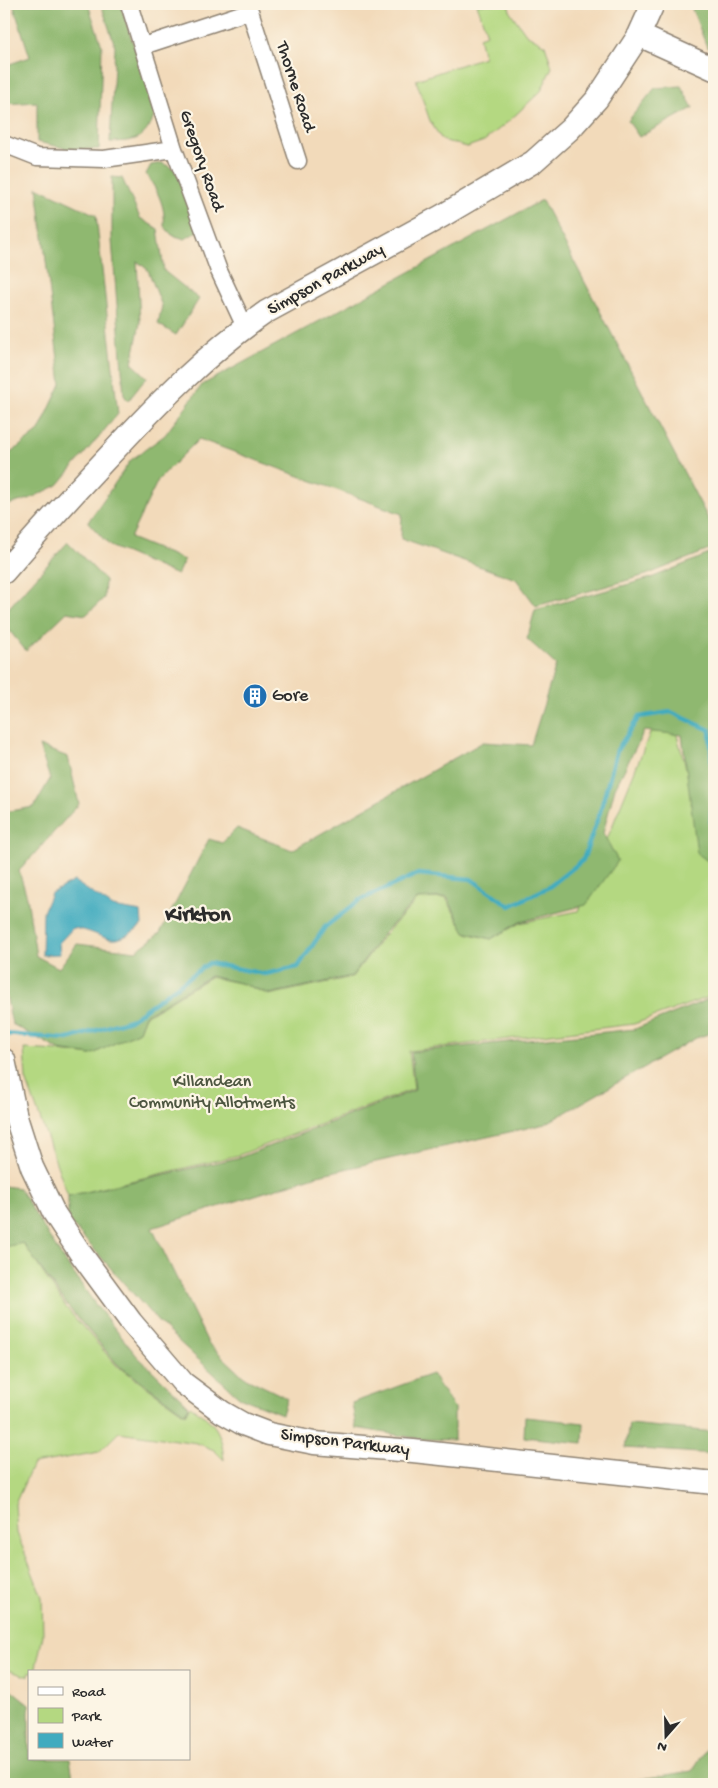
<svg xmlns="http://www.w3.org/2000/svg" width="718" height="1788" font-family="'Gochi Hand',sans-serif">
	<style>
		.green { fill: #b4d881; stroke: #708256 }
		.forest { fill: #8fb86f; stroke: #5d724d }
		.water { fill: #40abbf; stroke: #366b75 }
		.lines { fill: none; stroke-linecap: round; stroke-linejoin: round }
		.stream { stroke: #40abbf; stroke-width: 4.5 }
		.street-casing { stroke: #8e8272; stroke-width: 19 }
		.secondary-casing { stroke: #8e8272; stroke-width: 25 }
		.street { stroke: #fff; stroke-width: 16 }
		.secondary { stroke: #fff; stroke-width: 22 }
		.labels { text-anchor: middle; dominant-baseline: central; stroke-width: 4.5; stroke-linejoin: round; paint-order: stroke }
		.street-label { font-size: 18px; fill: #2b2b2b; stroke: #fcf5e5 }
		.poi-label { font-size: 18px; fill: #2b2b2b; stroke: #fcf5e5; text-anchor: start }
		.park-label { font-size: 18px; fill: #4d5640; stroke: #fcf5e5 }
		.district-label { font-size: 22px; font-weight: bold; fill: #2b2b2b; stroke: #fcf5e5 }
	</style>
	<rect width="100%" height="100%" fill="#fcf5e5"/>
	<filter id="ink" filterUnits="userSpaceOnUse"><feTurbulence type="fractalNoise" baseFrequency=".02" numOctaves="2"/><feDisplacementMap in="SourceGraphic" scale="10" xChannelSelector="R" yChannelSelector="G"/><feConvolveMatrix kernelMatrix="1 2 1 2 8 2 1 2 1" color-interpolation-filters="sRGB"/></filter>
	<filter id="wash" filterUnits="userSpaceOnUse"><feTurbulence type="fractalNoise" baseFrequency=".0096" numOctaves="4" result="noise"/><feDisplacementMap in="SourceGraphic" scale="20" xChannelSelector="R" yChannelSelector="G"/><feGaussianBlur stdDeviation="1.12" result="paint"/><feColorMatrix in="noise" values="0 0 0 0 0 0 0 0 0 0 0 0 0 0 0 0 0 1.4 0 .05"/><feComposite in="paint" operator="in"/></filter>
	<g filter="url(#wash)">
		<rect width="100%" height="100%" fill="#f2daba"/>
		<path class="green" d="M477 4H508L511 13 526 34 545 45 552 67 541 91 509 121 484 141 467 147 442 140 430 121 416 80 484 57 479 37 487 34Z
			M652 728 676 732 705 835 714 840V995L634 1024 409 1051 414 1089 239 1155 68 1196 26 1079 24 1049 58 1051 91 1055 139 1031 145 1016 210 977 244 984 269 995 352 977 385 934 418 899 446 898 465 933 491 939 520 923 578 911Z
			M23 1243 68 1310 117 1366 185 1414 190 1406C216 1424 221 1429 224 1460L214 1450 197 1443 119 1432 99 1452 33 1464 15 1504 17 1533 42 1597 43 1635 35 1672H29V1677L4 1669V1247Z"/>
		<path class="forest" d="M13 4H88L102 46 99 149H69L37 142V102L4 104V66L30 57Z
			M101 4H120L156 112C145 140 138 141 110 142L115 46Z
			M690 4H714V48L707 47Z
			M681 86 693 108 639 137 628 121 655 88Z
			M162 163 176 170 198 231 185 239 172 235 164 226C166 206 157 190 146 174L151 165Z
			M112 177 122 178 140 218 158 229 164 271 199 299 176 335 158 324 162 306 148 270 137 261 140 323 132 363 147 377 128 401 124 395 112 240Z
			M37 187 96 215 118 414 58 485 29 499 4 506V458L39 431 61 384Z
			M542 200 714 530V548L646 575 536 606 516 579 401 539 402 514 199 439 158 480 130 538 184 560 177 575 110 546 88 522 131 460 165 435 202 385Z
			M68 542 105 580 104 598 86 615 67 612 26 651 4 624V613Z
			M714 552V866L697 853 682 735 644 731 615 788 603 833 618 861 586 905 520 922 491 939 465 932 447 897 417 899 384 933 352 976 269 994 244 984 210 976 145 1015 139 1031 91 1055 59 1050 12 1024 4 985V812L34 807 50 779 39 746 68 757 79 804 19 871 27 897 36 956 59 968 77 944 136 951 160 933 209 839 222 843 237 828 292 850 483 742 531 745 556 665 527 639 535 610 651 578Z
			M714 997V1032L696 1038 545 1124 318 1175 152 1228 208 1343 244 1377 287 1398 282 1414 239 1397 160 1324 68 1220V1196L241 1157 415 1090 411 1052 635 1029Z
			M4 1186 19 1188 58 1251 95 1304 137 1356 189 1406 185 1413 118 1365 69 1308 23 1243 4 1247Z
			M432 1374 454 1408V1440L421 1439 356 1428 352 1403Z
			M525 1417 584 1423 583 1443 524 1437Z
			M629 1424 714 1432V1454L625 1448Z
			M4 1684 29 1704V1759H70L74 1784H4Z
			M714 1737V1784H608L692 1771Z"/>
		<path class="water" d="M74 881 113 907 141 912 142 925C108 952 108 933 73 928L59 943 60 954 42 955 43 912 51 893Z"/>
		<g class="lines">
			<path class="stream" d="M4 1034 68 1039 130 1020 209 963 265 974 298 967 325 927 360 900 418 874 471 879 510 906 549 887 583 860 600 812 617 750 639 717 671 712 710 730 713 783 711 822 714 825"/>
		</g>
	</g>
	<g filter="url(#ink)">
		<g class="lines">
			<defs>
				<path id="street" d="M129 4 174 149 219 271 245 327
					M143 46 250 11 298 161
					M4 144 37 157 104 159 174 149"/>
				<path id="secondary" d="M639 35 714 69
					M4 572C38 533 73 494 109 456 157 404 207 353 266 312L442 216 533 162 570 129 597 99 639 35 653 4
					M4 1060 16 1117 32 1167 54 1213 81 1254 131 1322 183 1383 222 1412 243 1424 269 1434 314 1443 413 1451 714 1483"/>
			</defs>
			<use href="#street" class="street-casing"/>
			<use href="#secondary" class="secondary-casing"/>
			<use href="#street" class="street"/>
			<use href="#secondary" class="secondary"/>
		</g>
	</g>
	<defs>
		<symbol id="building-disc" viewBox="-11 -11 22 22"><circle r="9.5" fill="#1f6fb2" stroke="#fcf5e5"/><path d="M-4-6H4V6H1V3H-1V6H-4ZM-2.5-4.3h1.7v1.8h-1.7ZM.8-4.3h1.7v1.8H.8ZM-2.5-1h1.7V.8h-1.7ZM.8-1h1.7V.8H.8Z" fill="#fff"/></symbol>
	</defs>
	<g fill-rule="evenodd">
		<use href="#building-disc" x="241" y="682" width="28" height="28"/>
	</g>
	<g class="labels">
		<g class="street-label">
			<text transform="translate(295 87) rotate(72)">Thorne Road</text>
			<text transform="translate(201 161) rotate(71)">Gregory Road</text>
			<text transform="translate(326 280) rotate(-29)">Simpson Parkway</text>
			<text transform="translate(345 1443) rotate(7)">Simpson Parkway</text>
		</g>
		<g class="poi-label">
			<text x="272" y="696">Gore</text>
		</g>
		<g class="park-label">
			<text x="212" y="1082">Killandean<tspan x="212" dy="21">Community Allotments</tspan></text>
		</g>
		<g class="district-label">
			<text x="198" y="916">Kirkton</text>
		</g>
	</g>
	<rect width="718" height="1788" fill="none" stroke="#fcf5e5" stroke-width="20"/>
	<rect x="28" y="1670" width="162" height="90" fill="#fcf5e5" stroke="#a8a49b"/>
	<rect x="38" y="1687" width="25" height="8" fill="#ffffff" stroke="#a8a49b"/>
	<text x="72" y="1696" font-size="15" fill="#2b2b2b">Road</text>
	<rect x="38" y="1708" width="25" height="15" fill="#b4d881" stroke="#a8a49b"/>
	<text x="72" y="1720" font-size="15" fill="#2b2b2b">Park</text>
	<rect x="38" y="1733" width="25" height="15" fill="#40abbf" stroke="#a8a49b"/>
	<text x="72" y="1746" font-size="15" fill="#2b2b2b">Water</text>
	<g transform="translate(666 1736) rotate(200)" stroke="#fcf5e5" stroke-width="4" paint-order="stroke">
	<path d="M0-4L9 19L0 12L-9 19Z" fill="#2b2b2b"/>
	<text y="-8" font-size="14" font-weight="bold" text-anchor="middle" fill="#2b2b2b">N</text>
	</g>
</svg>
